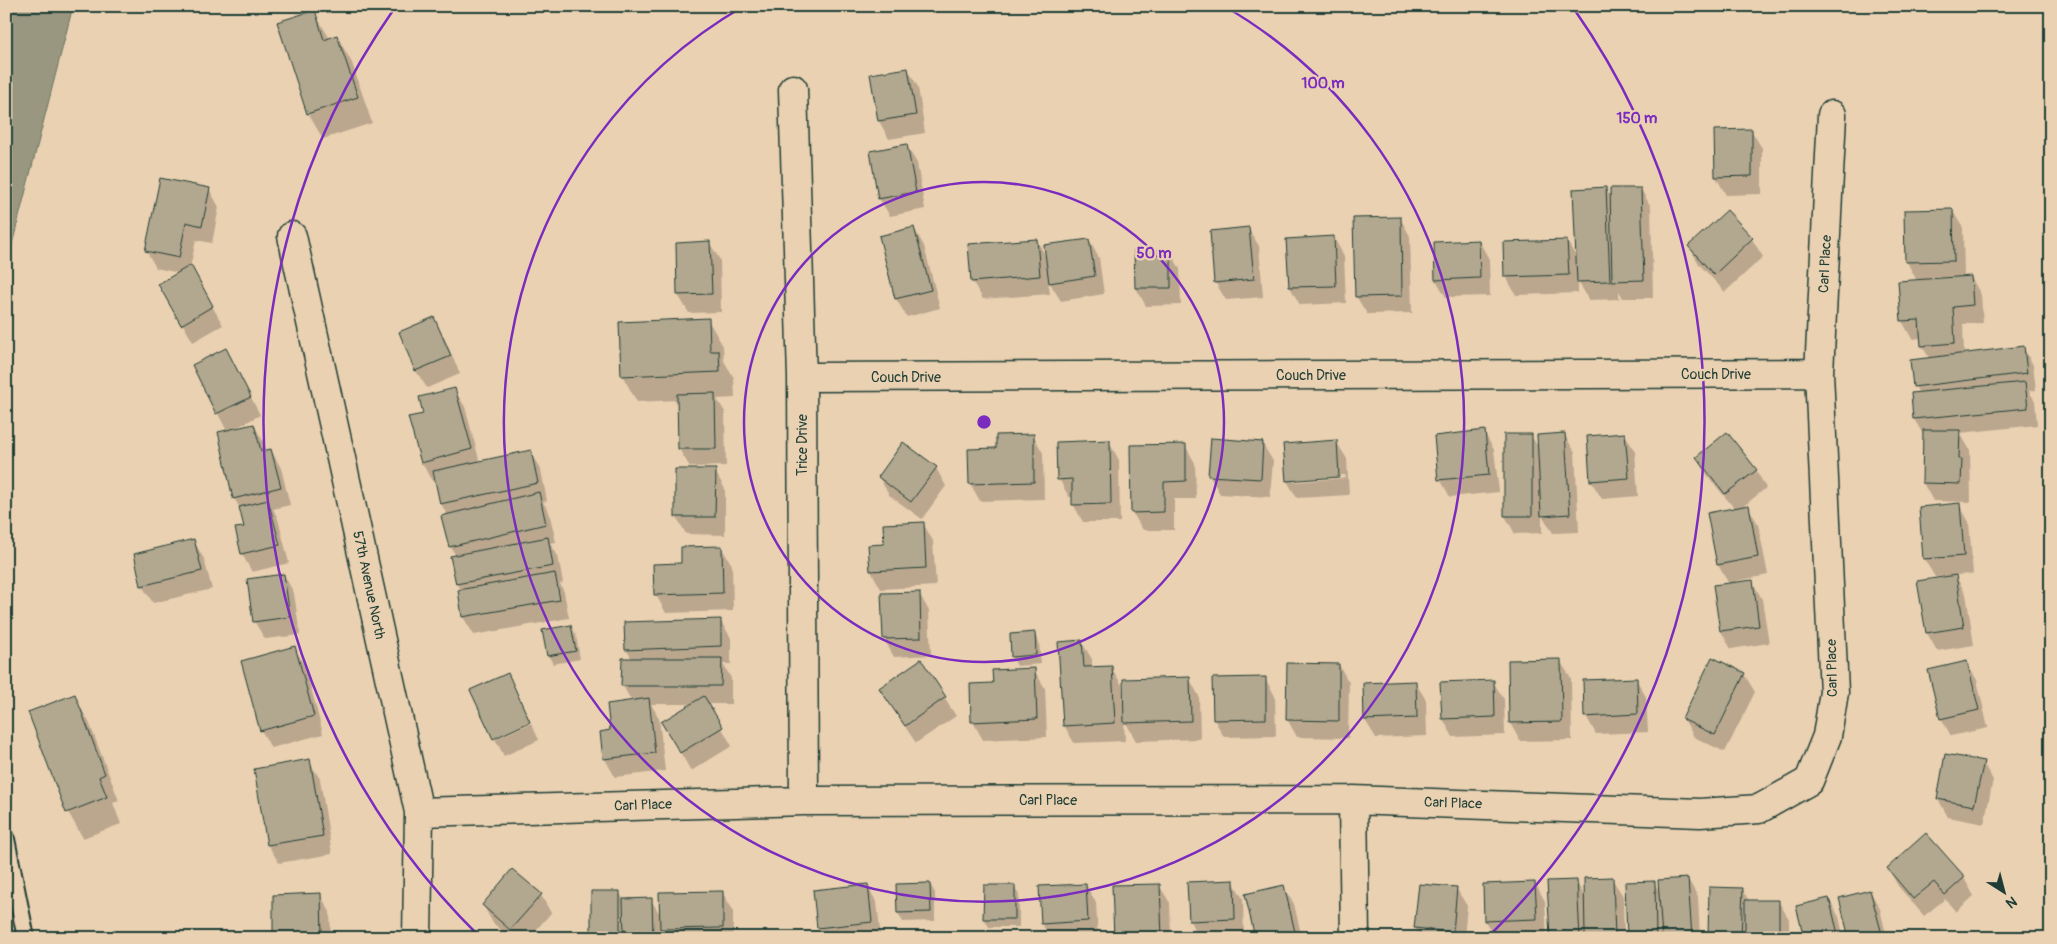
<svg xmlns="http://www.w3.org/2000/svg" width="2057" height="944" font-family="Pangolin,sans-serif">
	<style>
		.water { fill: #999780; stroke: #687362 }
		.shadow { fill: #0003; fill-rule: evenodd }
		.building { fill: #b2a78f; stroke: #1f3d34 }
		.lines { fill: none; stroke-linecap: round; stroke-linejoin: round }
		.lane-casing { stroke: #1f3d34; stroke-width: 20 }
		.street-casing { stroke: #1f3d34; stroke-width: 31 }
		.lane { stroke: #ead1b2; stroke-width: 16 }
		.street { stroke: #ead1b2; stroke-width: 28 }
		.ring { fill: none; stroke: #7b2cbf; stroke-width: 2.5 }
		.labels { text-anchor: middle; dominant-baseline: central; stroke-width: 4.5; stroke-linejoin: round; paint-order: stroke }
		.street-label { font-size: 14px; fill: #1f3d34; stroke: #ead1b2 }
		.centre { fill: #7b2cbf; stroke: #ead1b2; stroke-width: 2.5 }
		.ring-label { font-size: 15px; text-anchor: middle; font-weight: bold; fill: #7b2cbf; stroke: #ead1b2; stroke-width: 4.5; stroke-linejoin: round; paint-order: stroke }
	</style>
	<rect width="100%" height="100%" fill="#ead1b2"/>
	<filter id="ink" filterUnits="userSpaceOnUse"><feTurbulence type="fractalNoise" baseFrequency=".02" numOctaves="2"/><feDisplacementMap in="SourceGraphic" scale="10" xChannelSelector="R" yChannelSelector="G"/><feConvolveMatrix kernelMatrix="1 2 1 2 8 2 1 2 1" color-interpolation-filters="sRGB"/></filter>
	<g filter="url(#ink)">
		<path class="water" d="M6 6H73L6 268Z"/>
		<path class="shadow" d="M314 12 330 39 337 36 352 63 372 123 323 139 308 113Z
			M908 69 918 87 925 133 889 139 879 121 872 75Z
			M1751 130 1762 148V194L1726 195 1716 177Z
			M906 145 917 163 925 209 890 216 879 198Z
			M209 189 219 207 212 243 196 240 190 268 223 325 193 342 160 284 179 273 156 268 146 250Z
			M1606 189 1611 198 1641 189 1651 207 1653 298H1623L1619 291V299L1589 300 1578 281V293L1516 295 1506 277 1505 244 1567 241 1578 260Z
			M1952 210 1963 228 1964 278 1971 277 1981 295 1983 323 1963 324 1964 355 2023 347 2033 365 2036 390 2029 391 2035 401 2037 425 1960 433 1970 450 1971 502 1933 501 1923 483 1924 436 1914 419 1919 394 1915 386 1930 359 1922 346 1921 338 1912 339 1902 321 1899 282 1917 281 1907 262Z
			M1727 212 1752 239 1763 257 1725 292 1699 264 1689 246Z
			M1400 218 1410 236 1412 313 1367 314 1356 296Z
			M914 228 924 246 940 308 907 317 896 299 880 237Z
			M1248 228 1259 246 1263 297 1226 300 1215 282Z
			M1334 238 1344 256 1346 303 1300 305 1290 287Z
			M1037 240 1046 257 1089 240 1099 258 1104 294 1061 301 1048 280 1050 294 983 299 972 281Z
			M1479 241 1489 259 1490 296 1446 297 1436 280Z
			M709 242 720 260 721 312 689 313 678 295 677 244Z
			M1170 251 1180 269 1181 305 1146 306 1136 288Z
			M433 319 444 337 460 374 427 388 416 371 400 333Z
			M708 320 723 346 724 361 734 378 735 398 717 399 725 412 726 466 690 467 679 449 678 400 637 402 622 375Z
			M226 349 260 415 234 429 254 425 264 443 266 451 271 450 281 468 290 505 273 509 278 519 289 563 252 572 242 554 236 529 245 528 241 510 234 498 227 431 193 366Z
			M454 389 465 407 480 463 530 452 541 470 547 501 543 502 549 512 556 542 550 543 558 556 563 583 560 584 564 592 569 618 474 635 463 617 459 591 461 590 457 584 452 557 456 556 450 546 448 516 441 504 436 480 432 481 422 463 425 414Z
			M1484 432 1494 450 1499 492 1450 497 1440 479Z
			M1564 434 1575 452 1579 532 1553 533 1542 515V533L1515 534 1505 516 1531 436 1539 448Z
			M1625 434 1635 452 1638 496 1602 499 1591 481 1588 437Z
			M1033 435 1043 453 1044 499 980 501 970 483 998 449Z
			M1336 441 1347 459 1349 495 1297 498 1287 481ZM1345 475 1346 478 1294 482V479Z
			M1109 442 1119 460 1120 522H1083L1073 504V497H1069L1059 479Z
			M1262 443 1273 461 1270 497 1220 494 1210 476Z
			M1185 445 1195 463 1196 499H1174V530H1143L1132 512Z
			M1697 457 1756 470 1766 488 1741 508 1748 506 1758 524 1768 575 1736 581V583L1752 581 1762 599 1769 643 1731 649 1721 631 1729 584 1718 565 1735 509 1707 475Z
			M936 468 946 486 922 519 889 495 879 477Z
			M715 471 725 489V535L686 534 676 516Z
			M1959 504 1969 522 1973 574 1955 575 1966 594 1974 645 1937 651 1927 633 1945 576 1935 577 1924 559Z
			M923 523 933 541 936 586 881 589 871 571 870 546H885Z
			M194 541 204 559 212 589 153 603 142 586Z
			M721 547 732 565 733 611 666 613 656 595 655 565H683Z
			M284 575 294 593 300 635 265 639 254 621Z
			M919 593 929 611 931 655 894 657 884 639 882 595Z
			M720 620 731 638V664H723L731 678V704H708L732 746 691 771 663 722 694 704H651L659 718 665 771 615 777 605 759 602 733 611 731 632 702 623 686 632 659 626 649Z
			M571 626 576 635 580 659 553 664 548 655Z
			M1034 633 1039 642 1041 664 1017 666 1012 657 1011 635Z
			M1081 641 1092 659V668L1111 667 1122 685 1123 702 1189 678 1199 696 1200 739 1136 741 1124 719 1125 741 1074 743 1064 725Z
			M294 648 305 665 323 734 271 748 261 730Z
			M920 661 956 716 916 743 880 689Z
			M1560 661 1571 678 1572 740 1520 741 1510 723 1509 662Z
			M1966 662 1977 680 1988 728 1951 736 1941 718Z
			M1339 665 1349 683 1348 738 1297 737 1287 719Z
			M1034 670 1045 688 1047 737 983 740 973 722 971 685H994Z
			M1744 674 1755 692 1725 752 1694 737 1684 719Z
			M507 675 530 721 493 737Z
			M1265 678 1275 696 1276 736 1224 737 1214 719Z
			M1636 679 1646 697 1648 732 1596 734 1586 716Z
			M1415 682 1426 700 1427 736 1376 738 1365 720Z
			M1493 682 1504 699 1505 735 1453 737 1443 719 1442 683Z
			M74 696 89 722 119 801 113 803 121 824 83 838 68 812Z
			M531 723 539 740 504 756 495 739Z
			M309 761 320 779 332 854 279 863 268 845Z
			M1983 763 1993 780 1984 824 1948 817 1938 799Z
			M1888 868 1964 878 1974 896 1956 912 1945 899 1924 916 1898 886Z
			M1612 879 1623 896 1624 938H1551L1576 881 1585 897Z
			M1688 879 1698 897 1700 938H1628L1654 882 1660 893Z
			M1233 881 1243 899 1244 937 1200 938 1190 921Z
			M1535 883 1545 901 1547 937 1495 938 1485 921Z
			M930 884 935 893V921L903 922 898 913Z
			M867 885 877 903 881 938H824L819 928 815 891Z
			M1086 885 1096 903 1098 938H1050L1042 924Z
			M1159 885 1170 903 1171 938H1115Z
			M1014 886 1019 895V927H989L984 918Z
			M1283 886 1294 904 1302 938H1256Z
			M1456 888 1467 906 1464 938H1421L1415 928Z
			M1742 889 1750 902 1778 901 1789 919V938H1709Z
			M1870 891 1880 909 1887 938H1851Z
			M619 892 624 900H651L661 916 722 892 733 910V938H666L662 931V938H592Z
			M320 894 330 912 331 938H275Z
			M541 895 551 913 529 938H510L493 923 483 905Z
			M1829 899 1839 917 1844 938H1805Z"/>
		<path class="building" d="M315 10 324 40 337 35 358 97 307 114 277 22Z
			M908 68 916 115 878 121 870 74Z
			M1752 129V176L1715 177 1714 130Z
			M907 144 916 192 878 199 870 151Z
			M160 178 210 188 202 226 186 222 179 258 145 251Z
			M1606 187 1610 281 1577 282 1573 189Z
			M1610 188H1641L1644 280 1612 281Z
			M1953 209 1954 261 1905 262 1904 210Z
			M1727 210 1753 238 1714 275 1688 246Z
			M1401 217 1402 296 1355 297 1353 218Z
			M914 227 931 290 895 299 879 236Z
			M1249 227 1254 279 1214 283 1210 231Z
			M1334 236 1336 286 1289 287 1286 239Z
			M1037 239 1040 276 971 282 968 244Z
			M1089 239 1095 276 1049 283 1044 245Z
			M1479 240 1480 278 1435 280 1434 242Z
			M1567 240 1569 275 1504 277 1503 242Z
			M710 241 712 294 677 295 676 243Z
			M1134 250H1171V288H1135Z
			M191 265 213 306 181 325 158 284Z
			M1971 276 1973 305 1953 307 1955 343 1921 346 1919 320 1901 321 1898 281Z
			M434 317 451 356 415 371 399 332Z
			M709 318 710 351H719L720 372 621 376 619 322Z
			M2024 346 2027 373 1913 387 1910 360Z
			M226 348 251 397 216 414 192 365Z
			M2025 382 2028 408 1913 419 1911 393Z
			M455 388 472 449 421 463 408 417 423 414 419 397Z
			M715 393 716 449H678L677 394Z
			M254 424 261 451 271 449 281 487 233 499 218 432Z
			M1485 430 1489 475 1438 480 1434 436Z
			M1923 430H1960L1959 459H1962L1961 484 1922 483Z
			M1727 432 1757 470 1725 494 1696 457Z
			M1565 433 1570 514 1541 516 1537 435Z
			M1625 433 1629 478 1590 481 1587 436Z
			M1034 434V482L969 484 968 449 996 448V435Z
			M1504 434H1532V516H1504Z
			M1211 438 1263 442 1261 479 1208 476Z
			M1110 440 1111 504 1072 505V479L1057 480 1056 442Z
			M1337 440 1339 477 1286 481 1283 444Z
			M903 442 937 467 911 502 878 477Z
			M1186 444V481L1164 482V512L1131 513 1130 445Z
			M531 450 538 483 440 504 433 471Z
			M675 469H716L715 517H675Z
			M539 492 546 524 449 547 441 516Z
			M268 500 280 545 241 554 235 528 244 527 239 507Z
			M1960 503 1964 556 1923 559 1919 507Z
			M1749 505 1758 557 1717 565 1707 513Z
			M924 522 926 568 870 571 868 545 884 544 883 524Z
			M548 537 553 566 456 584 450 556Z
			M194 539 202 571 141 586 134 554Z
			M722 546 723 593 654 595 653 564 681 563V547Z
			M555 573 560 600 462 617 458 590Z
			M284 574 290 617 253 622 247 579Z
			M1956 575 1964 627 1926 633 1917 581Z
			M1753 580 1759 626 1720 631 1713 585Z
			M920 592 921 638 883 639 881 593Z
			M721 619V646L625 650 624 622Z
			M571 625 576 651 547 656 542 630Z
			M1035 632 1036 655 1011 657 1010 634Z
			M1082 640 1084 667 1112 666 1115 723 1063 726 1058 642Z
			M295 646 314 716 260 731 241 661Z
			M1712 657 1745 673 1715 735 1682 719Z
			M622 658H722L721 686H621Z
			M921 659 946 697 905 726 879 688Z
			M1561 659 1562 722 1509 723 1508 660Z
			M1967 661 1979 710 1940 719 1928 670Z
			M1287 663 1339 664V721L1286 720Z
			M1035 668 1037 719 971 722 970 684 993 683 992 670Z
			M508 673 530 722 493 739 470 690Z
			M1190 677 1191 721 1124 723 1123 679Z
			M1266 677V719L1213 720 1212 678Z
			M1637 678 1638 714 1584 717 1583 680Z
			M1494 680 1495 717 1442 719 1440 682Z
			M1416 681 1417 718 1364 720 1363 683Z
			M75 694 105 774 99 777 107 797 66 813 28 712Z
			M704 696 723 727 680 753 661 722Z
			M649 698 655 753 603 759 600 732 610 730 607 704Z
			M1945 754 1984 761 1974 806 1937 799Z
			M310 759 323 836 267 845 254 769Z
			M1926 833 1965 877 1945 895 1934 882 1913 899 1887 868Z
			M512 869 542 894 510 930 482 905Z
			M1613 877 1615 938H1585L1584 878Z
			M1688 878 1692 938H1662L1658 880Z
			M1234 880 1235 919 1189 921 1187 882Z
			M1577 880 1580 938H1550L1547 881Z
			M1655 881 1656 938H1627L1625 882Z
			M1535 882 1537 919 1484 921 1483 884Z
			M930 883 931 912 897 913 896 884Z
			M868 884 872 922 817 928 813 890Z
			M1086 884 1088 921 1041 924 1039 886Z
			M1160 884 1162 938H1114L1112 885Z
			M1419 884 1457 887 1453 932 1414 928Z
			M984 885H1015V919H983Z
			M1284 885 1295 932 1271 938H1255L1245 894Z
			M1709 887 1743 888 1741 938H1708Z
			M1870 890 1883 938H1849L1839 898Z
			M591 891H620V938H591Z
			M723 891V928L660 929 659 892Z
			M321 893 322 938H273V895Z
			M652 898 653 938H624L623 899Z
			M1829 898 1839 938H1804L1796 906Z
			M1745 900H1779V938H1745Z"/>
		<g class="lines">
			<defs>
				<path id="lane" d="M6 839 26 938"/>
				<path id="street" d="M793 89 802 377 804 801
					M292 236 419 812 417 938
					M802 377 1819 373
					M1353 800 1355 938
					M419 812 804 801 1353 800 1700 813 1759 809 1809 781 1827 736 1834 692 1819 373 1832 115"/>
			</defs>
			<use href="#lane" class="lane-casing"/>
			<use href="#street" class="street-casing"/>
			<use href="#lane" class="lane"/>
			<use href="#street" class="street"/>
		</g>
	</g>
	<g class="ring">
		<circle cx="984" cy="422" r="240"/>
		<path d="M1224 6A480 480 0 1 1 744 6"/>
		<path d="M479 936A720 720 0 0 1 394 9M1574 9A720 720 0 0 1 1489 936"/>
	</g>
	<g class="labels">
		<g class="street-label">
			<text transform="translate(1825 264) rotate(-87)">Carl Place</text>
			<text x="1716" y="374">Couch Drive</text>
			<text x="1311" y="375">Couch Drive</text>
			<text x="906" y="377">Couch Drive</text>
			<text transform="translate(802 445) rotate(-90)">Trice Drive</text>
			<text transform="translate(369 585) rotate(78)">57th Avenue North</text>
			<text transform="translate(1832 668) rotate(-91)">Carl Place</text>
			<text x="1048" y="800">Carl Place</text>
			<text transform="translate(1453 803) rotate(2)">Carl Place</text>
			<text transform="translate(643 805) rotate(-2)">Carl Place</text>
		</g>
	</g>
	<circle cx="984" cy="422" r="8" class="centre"/>
	<g class="ring-label">
		<text x="1323" y="88">100 m</text>
		<text x="1637" y="123">150 m</text>
		<text x="1154" y="258">50 m</text>
	</g>
	<rect width="2057" height="944" fill="none" stroke="#ead1b2" stroke-width="25"/>
	<rect x="12" y="12" width="2032" height="919" fill="none" stroke="#1f3d34" stroke-width="2" filter="url(#ink)"/>
	<g transform="translate(2004 892) rotate(144)" stroke="#ead1b2" stroke-width="4" paint-order="stroke">
	<path d="M0-4L9 19L0 12L-9 19Z" fill="#1f3d34"/>
	<text y="-8" font-size="14" font-weight="bold" text-anchor="middle" fill="#1f3d34">N</text>
	</g>
</svg>
